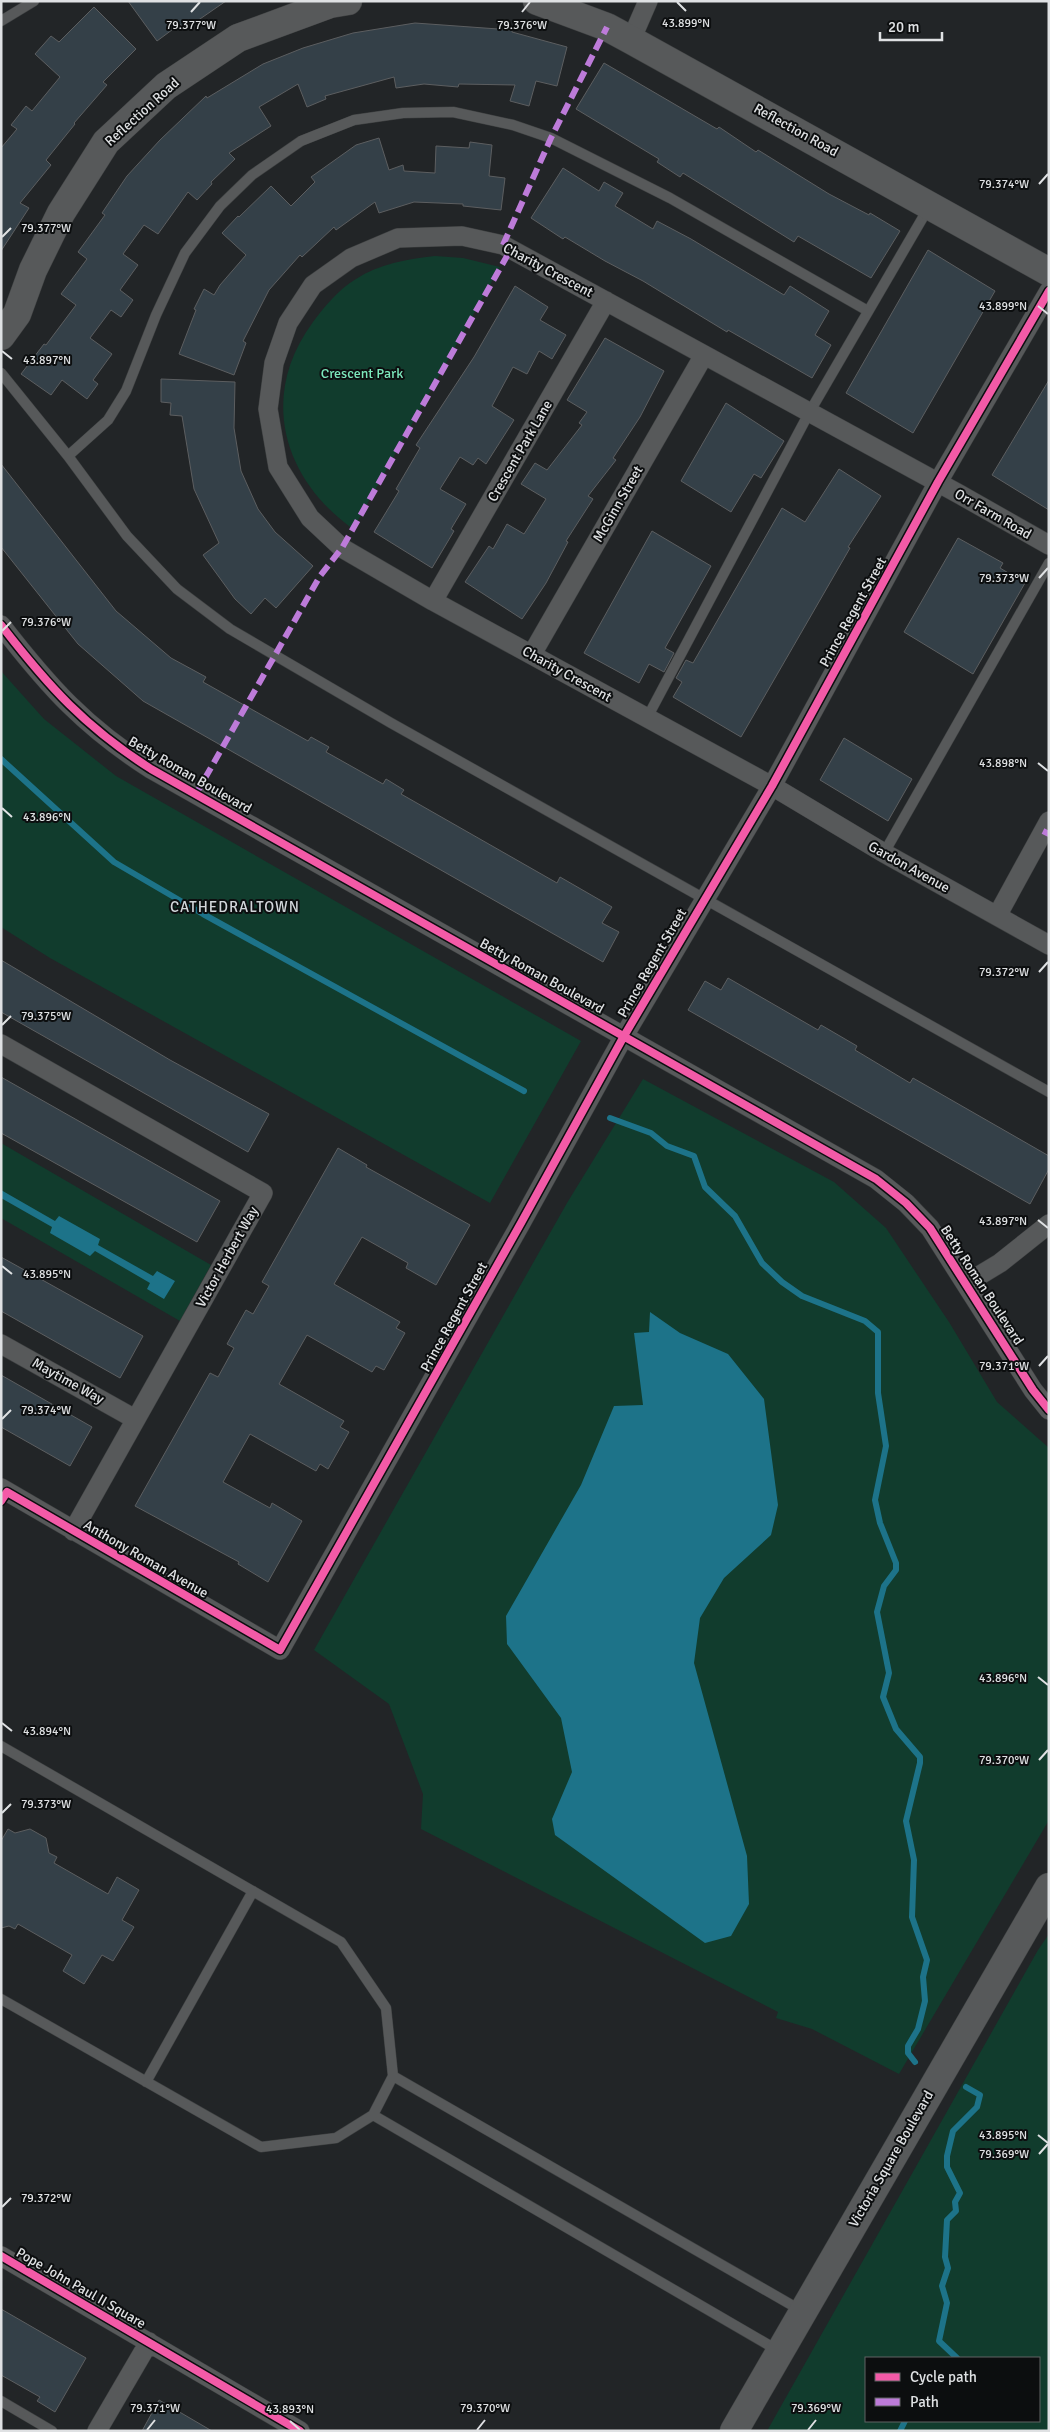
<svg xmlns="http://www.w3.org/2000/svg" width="1050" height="2432" font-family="Signika,sans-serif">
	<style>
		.green { fill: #113c2d; fill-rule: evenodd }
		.water { fill: #1d7389 }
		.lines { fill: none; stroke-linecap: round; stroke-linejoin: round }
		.stream { stroke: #1d7389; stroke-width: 6 }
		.building { fill: #344048; stroke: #5c5e60 }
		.lane-casing { stroke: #3e4041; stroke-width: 11 }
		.street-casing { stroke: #3e4041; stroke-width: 20 }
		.secondary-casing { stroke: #3e4041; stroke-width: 29 }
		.lane { stroke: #57595a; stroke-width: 10 }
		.street { stroke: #57595a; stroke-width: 19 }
		.secondary { stroke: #57595a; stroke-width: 28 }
		.quiet { stroke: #bd7bd9; stroke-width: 6; stroke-dasharray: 12 6; stroke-linecap: butt }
		.cycleway-casing { stroke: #0c0e0f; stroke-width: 11 }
		.cycleway { stroke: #f35aa7; stroke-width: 8 }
		.ticks { fill: none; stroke: #dfe1e3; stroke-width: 2 }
		.labels { text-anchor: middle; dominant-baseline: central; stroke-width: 4; stroke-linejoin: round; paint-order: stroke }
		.street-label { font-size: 14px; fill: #dfe1e3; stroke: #0c0e0f }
		.park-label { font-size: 14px; fill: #7ce8bc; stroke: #0c0e0f }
		.neighbourhood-label { font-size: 15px; letter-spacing: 1px; fill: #d2d6da; stroke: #0c0e0f }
		.ticks-label { font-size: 12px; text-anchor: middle; fill: #dfe1e3; stroke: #0c0e0f; stroke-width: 4; stroke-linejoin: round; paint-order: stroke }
	</style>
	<rect width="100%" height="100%" fill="#222527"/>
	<path class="green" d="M435 256 463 258 500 267 353 529C282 478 259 395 313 322 325 306 338 290 356 279 379 264 407 259 435 256Z
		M1 671 44 719 116 776 581 1041 490 1203 50 958 1 927Z
		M643 1079 834 1182 886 1228 949 1322 997 1402 1049 1448V1820L899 2074 812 2029 776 2018 778 2012 421 1829 423 1794 389 1704 314 1650 567 1203Z
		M1 1143 211 1265 180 1321 1 1218Z
		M1049 1934V2431H767L1038 1950ZM866 2358H1039V2421H866Z"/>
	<path class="water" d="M1 1190 55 1221 59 1216 100 1239 98 1245 153 1276 157 1271 175 1281 164 1299 147 1289 150 1283 95 1251 90 1256 50 1233 52 1227 1 1198Z
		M650 1312 680 1333 728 1354 764 1399 778 1505 771 1535 724 1578 700 1618 694 1663 747 1856 749 1904 731 1936 705 1943 555 1835 552 1819 572 1772 561 1718 507 1644 506 1616 581 1485 614 1406 643 1405 634 1333 649 1332Z"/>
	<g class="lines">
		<path class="stream" d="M1 759 114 862 203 914 524 1091
			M610 1118 651 1133 667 1146 694 1156 705 1187 735 1216 762 1263 782 1282 802 1296 865 1321 878 1332V1393L886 1446 875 1500 880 1523 896 1563V1570L884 1586 877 1612 889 1673 883 1697 896 1729 920 1757V1763L906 1821 914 1860 912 1917 927 1960 923 1977 925 2001 918 2029 908 2046V2053L915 2062
			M957 2358 939 2341 947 2303 942 2286 948 2268 945 2257 947 2220 956 2211 955 2202 960 2193 947 2167V2156L953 2131 977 2107 980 2095 966 2087
			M900 2431 905 2421"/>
	</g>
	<path class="building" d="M128 1H226L184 30 180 24 157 41Z
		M94 7 136 49 103 82 107 85 74 123 75 124 46 160 51 165 20 203 29 208 1 251V148L17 129 11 125 26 106 32 111 60 77 35 54 51 36 59 42Z
		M415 23 512 30V32L567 47 557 86 536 81 529 106 510 101 515 85 459 84 458 87 424 84 396 88 394 77 325 96 326 99 307 107 298 84 259 107 271 126 229 153 235 159 211 182 212 184 197 200 188 192 158 234 144 225 123 254 138 265 120 290 133 300 121 317 111 310 90 338 112 354 93 380 98 384 87 399 62 380 51 395 21 374 44 344 46 345 76 305 61 294 87 259 78 252 105 215 102 213 127 176 160 140 206 96 207 98 263 64 303 48 353 33Z
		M604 63 717 129 719 127 756 152 758 150 829 194 869 215 870 213 900 231 871 278 798 236 794 242 683 173 680 177 657 162 659 159 576 109Z
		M379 138 389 170 403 165 404 171 435 173 436 146 469 148 470 142 492 145 489 176 505 178 501 210 463 206V204L414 202 379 213 375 202 336 230 334 227 302 257 300 255 269 290 243 341 246 343 234 375 179 354 196 310 194 309 204 289 214 295 220 285 246 255 222 233 238 216 239 217 271 186 291 206 315 182 311 177 356 145Z
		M563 168 599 191 604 182 623 193 615 206 653 229 657 221 691 239 784 295 790 286 829 311 815 335 831 345 812 378 728 330 727 332 643 281 605 261 565 237 563 239 531 218Z
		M928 250 995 291 913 433 846 393Z
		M515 286 548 307 540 320 566 335 552 359 539 351 527 374 513 367 492 406 514 420 486 464 478 458 473 465 460 457 440 489 466 504 451 529 454 531 432 568 374 532 399 491 396 489 420 448 416 445 474 357Z
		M605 338 664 371 640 417 613 458 616 460 588 496 593 499 566 541 568 542 546 583 522 619 465 582 489 546 493 549 507 524 524 534 546 499 521 484 535 463 547 470 582 425 579 423 587 412 567 400Z
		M161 379 235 382 234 428 241 471 258 509 275 532 313 566 276 608 265 598 251 614 235 599 203 555 219 543 194 489 182 416 170 415 171 403 161 402Z
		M1049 380V510L992 475Z
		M726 403 784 441 761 478 754 474 731 512 681 481Z
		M1 464 116 611 171 658 206 677 203 682 308 741 311 737 329 747 326 752 383 784 386 779 404 790 401 794 557 883 560 877 612 907 602 923 619 932 603 962 143 701 78 644 1 547Z
		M839 469 881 496 848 547 850 548 741 737 673 697 682 682 676 678 686 660 693 663 782 508 805 522Z
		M652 531 711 566 665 648 674 653 664 672 649 664 639 683 584 653Z
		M958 538 1003 563 1000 568 1025 583 973 674 904 632Z
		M844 738 912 779 888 821 820 780Z
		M1 960 170 1060 269 1114 248 1152 1 1012Z
		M728 978 818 1030 821 1025 857 1046 855 1050 910 1083 913 1078 1049 1156V1169L1030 1204 688 1010 705 981 721 990Z
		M1 1077 220 1201 197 1242 1 1133Z
		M338 1148 367 1165 366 1167 470 1225 436 1285 406 1268 408 1263 362 1237 334 1284 400 1322 396 1328 405 1333 384 1370 376 1366 372 1372 307 1335 279 1384 344 1421 340 1427 349 1432 328 1469 320 1464 316 1471 250 1434 223 1482 270 1508 272 1503 302 1521 268 1582 238 1564 239 1562 135 1506 210 1373 218 1377 234 1348 227 1344 246 1310 253 1314 269 1286 262 1282Z
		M1 1257 143 1336 120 1378 1 1311Z
		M1 1375 92 1427 70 1466 1 1427Z
		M8 1829 15 1833 30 1829 46 1838 49 1853 57 1857 54 1863 108 1894 117 1877 139 1890 122 1920 134 1927 113 1961 102 1955 84 1984 63 1971 72 1955 18 1924 15 1929 9 1926 1 1928V1841Z
		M1 2309 86 2358 55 2412 37 2401 40 2397 1 2375Z
		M159 2400 212 2431H142Z"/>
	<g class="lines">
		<defs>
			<path id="lane" d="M1 21 34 1
				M1 373 68 456 127 536 177 589 230 629 391 723 1049 1092
				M68 456 108 420 126 391 156 315 185 253 220 206 252 175 301 141 354 120 403 113 453 112 513 125 551 138 670 198 868 311
				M647 718 809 413 929 207
				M884 853 1049 563
				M1 1746 341 1942 386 2008 393 2076 373 2115 336 2138 261 2147 1 1999
				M393 2076 802 2311
				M146 2082 253 1891
				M373 2115 779 2351
				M1 2401 52 2431"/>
			<path id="street" d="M631 40 648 1
				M1049 545 959 494 503 245 462 236 398 238 351 258 313 285 288 323 274 363 268 409 278 467 310 518 342 548 433 601 772 786 884 853 1049 945
				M433 601 606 301
				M1 625C49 687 85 727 151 769L876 1179 906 1203 930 1228 1033 1390 1049 1410
				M532 654 704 355
				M997 916 1049 821
				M1 1044 263 1193 73 1531
				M967 1283 1000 1263 1049 1224
				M1 1344 135 1419
				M1 1488 280 1650 521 1223 624 1036 772 786 938 482 1049 291
				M1 2256 300 2431
				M97 2431 149 2342"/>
			<path id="secondary" d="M537 1 607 27 631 40 1049 272
				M1 336 17 314 33 270 61 213 106 142 166 86 238 38 330 4 348 1
				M734 2431 1049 1887"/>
		</defs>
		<use href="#lane" class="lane-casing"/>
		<use href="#street" class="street-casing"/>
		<use href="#secondary" class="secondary-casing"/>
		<use href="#lane" class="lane"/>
		<use href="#street" class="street"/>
		<use href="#secondary" class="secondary"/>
		<path class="quiet" d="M503 245 551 138 607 27
			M196 794 320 576 342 548 511 249
			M1043 831 1049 834"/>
		<defs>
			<path id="cycleway" d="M1 625C49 687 85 727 151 769L876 1179 906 1203 930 1228 1033 1390 1049 1410
				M1 1501 7 1492 280 1650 521 1223 624 1036 772 786 938 482 1049 291
				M1 2256 300 2431"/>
		</defs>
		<use href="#cycleway" class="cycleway-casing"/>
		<use href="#cycleway" class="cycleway"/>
	</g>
	<path class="ticks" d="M677 2 686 11M191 12 200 2M522 12 530 2M1039 184 1048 174M2 237 11 228M1038 306 1048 314M2 351 12 359M1039 578 1048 568M2 631 11 622M1038 763 1048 771M2 808 12 817M1039 972 1048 962M2 1025 11 1016M1038 1220 1048 1228M2 1266 12 1274M1039 1366 1048 1356M2 1419 11 1410M1038 1677 1048 1685M2 1723 12 1731M1039 1760 1048 1750M2 1813 11 1804M1038 2135 1048 2143M1039 2154 1048 2144M2 2207 11 2198M290 2421 300 2430M147 2430 155 2420M477 2430 485 2420M808 2430 816 2420"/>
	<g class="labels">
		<g class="street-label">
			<text transform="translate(142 112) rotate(-42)">Reflection Road</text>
			<text transform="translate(796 130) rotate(29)">Reflection Road</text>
			<text transform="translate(548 270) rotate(28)">Charity Crescent</text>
			<text transform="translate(520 451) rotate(-60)">Crescent Park Lane</text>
			<text transform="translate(618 504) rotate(-60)">McGinn Street</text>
			<text transform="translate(993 514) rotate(30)">Orr Farm Road</text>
			<text transform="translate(853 612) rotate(-61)">Prince Regent Street</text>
			<text transform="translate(567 674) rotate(29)">Charity Crescent</text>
			<text transform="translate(190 775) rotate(30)">Betty Roman Boulevard</text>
			<text transform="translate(909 867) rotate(29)">Gardon Avenue</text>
			<text transform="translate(652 963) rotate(-60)">Prince Regent Street</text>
			<text transform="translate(542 976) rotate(29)">Betty Roman Boulevard</text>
			<text transform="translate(227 1257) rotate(-61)">Victor Herbert Way</text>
			<text transform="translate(982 1285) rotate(57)">Betty Roman Boulevard</text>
			<text transform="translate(454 1317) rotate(-61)">Prince Regent Street</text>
			<text transform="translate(68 1381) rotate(29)">Maytime Way</text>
			<text transform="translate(146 1559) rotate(30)">Anthony Roman Avenue</text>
			<text transform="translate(891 2159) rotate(-60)">Victoria Square Boulevard</text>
			<text transform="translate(81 2288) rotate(30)">Pope John Paul II Square</text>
		</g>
		<g class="park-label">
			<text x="362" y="373">Crescent Park</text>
		</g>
		<g class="neighbourhood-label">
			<text x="235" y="907">CATHEDRALTOWN</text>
		</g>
	</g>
	<g class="ticks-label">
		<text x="686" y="27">43.899°N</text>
		<text x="191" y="29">79.377°W</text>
		<text x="522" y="29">79.376°W</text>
		<text x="1004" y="188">79.374°W</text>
		<text x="46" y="232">79.377°W</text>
		<text x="1003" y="310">43.899°N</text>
		<text x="47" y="364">43.897°N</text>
		<text x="1004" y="582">79.373°W</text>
		<text x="46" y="626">79.376°W</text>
		<text x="1003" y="767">43.898°N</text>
		<text x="47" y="821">43.896°N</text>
		<text x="1004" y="976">79.372°W</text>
		<text x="46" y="1020">79.375°W</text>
		<text x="1003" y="1225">43.897°N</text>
		<text x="47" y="1278">43.895°N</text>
		<text x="1004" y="1370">79.371°W</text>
		<text x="46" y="1414">79.374°W</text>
		<text x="1003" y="1682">43.896°N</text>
		<text x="47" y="1735">43.894°N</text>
		<text x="1004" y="1764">79.370°W</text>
		<text x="46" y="1808">79.373°W</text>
		<text x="1003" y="2139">43.895°N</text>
		<text x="1004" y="2158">79.369°W</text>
		<text x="46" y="2202">79.372°W</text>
		<text x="155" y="2412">79.371°W</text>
		<text x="485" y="2412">79.370°W</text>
		<text x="816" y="2412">79.369°W</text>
		<text x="290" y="2413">43.893°N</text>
	</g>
	<rect width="1050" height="2432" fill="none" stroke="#dfe1e3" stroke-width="5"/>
	<rect x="865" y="2357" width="175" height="65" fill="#0c0e0f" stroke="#606264"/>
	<rect x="875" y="2373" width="25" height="8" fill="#f35aa7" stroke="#606264"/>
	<text x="910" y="2382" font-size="15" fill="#dfe1e3">Cycle path</text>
	<rect x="875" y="2398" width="25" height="8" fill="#bd7bd9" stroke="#606264"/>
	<text x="910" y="2407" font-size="15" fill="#dfe1e3">Path</text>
	<path d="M880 32v8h62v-8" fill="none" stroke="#dfe1e3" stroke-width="2.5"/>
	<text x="888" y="32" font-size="15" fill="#dfe1e3" stroke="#0c0e0f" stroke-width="4" paint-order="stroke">20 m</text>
</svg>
